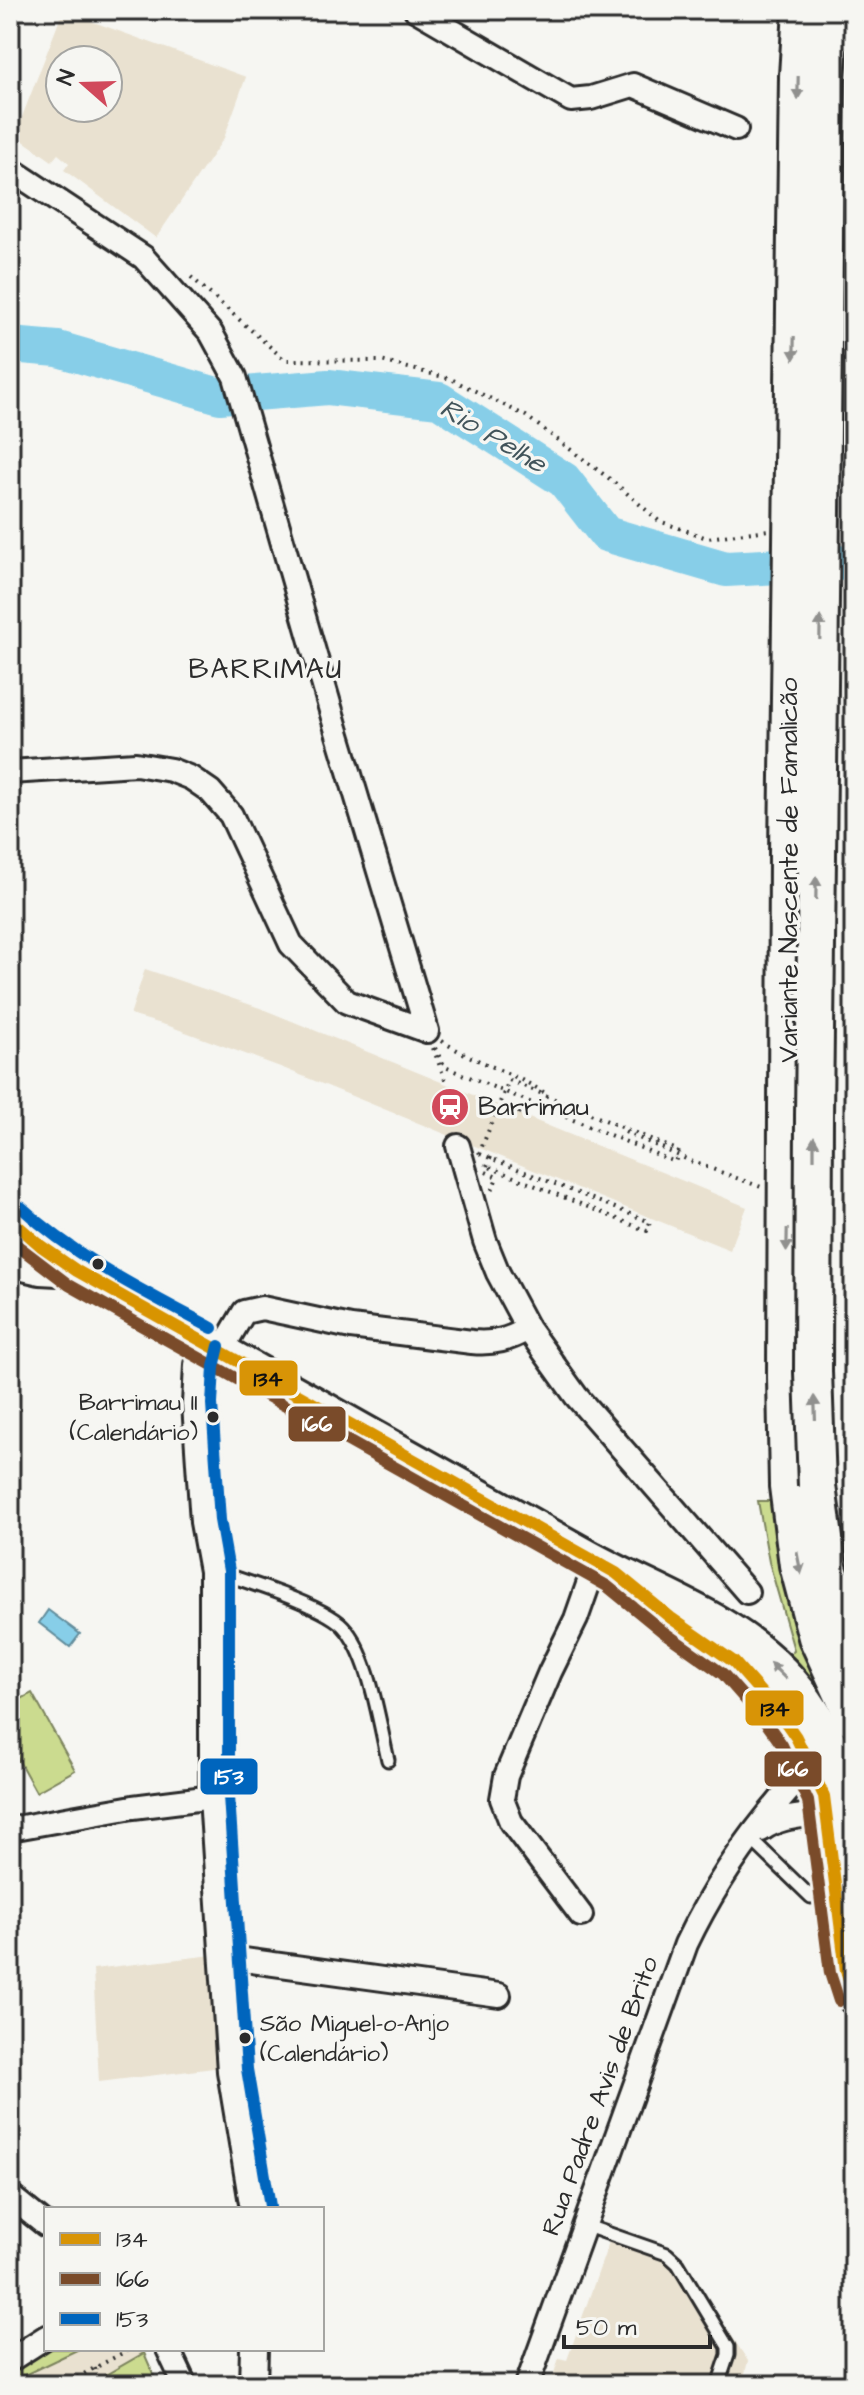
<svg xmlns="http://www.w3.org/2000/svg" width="864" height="2395" font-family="'Architects Daughter',sans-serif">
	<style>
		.built { fill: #e9e1d0; fill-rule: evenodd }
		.green { fill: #cbdb8f; stroke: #7b835d; stroke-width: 2 }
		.water { fill: #87cee8; stroke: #628d9c; stroke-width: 2 }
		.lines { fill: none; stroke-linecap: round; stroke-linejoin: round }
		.river { stroke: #87cee8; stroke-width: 36 }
		.service-casing { stroke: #2b2b2b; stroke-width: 17 }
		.minor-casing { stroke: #2b2b2b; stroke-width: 28 }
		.tertiary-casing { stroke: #2b2b2b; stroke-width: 32 }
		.secondary-casing { stroke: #2b2b2b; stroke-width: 36 }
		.primary-casing { stroke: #2b2b2b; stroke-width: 40 }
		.trunk-casing { stroke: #2b2b2b; stroke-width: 42 }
		.path { stroke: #2b2b2b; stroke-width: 4; stroke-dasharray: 2 6; stroke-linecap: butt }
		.service { stroke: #f6f6f2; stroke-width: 11 }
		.minor { stroke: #f6f6f2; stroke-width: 22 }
		.tertiary { stroke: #f6f6f2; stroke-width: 26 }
		.secondary { stroke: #f6f6f2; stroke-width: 30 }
		.primary { stroke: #f6f6f2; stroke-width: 34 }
		.trunk { stroke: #f6f6f2; stroke-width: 36 }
		.trunk-bridge-casing { stroke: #2b2b2b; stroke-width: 42; stroke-linecap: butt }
		.path-bridge { stroke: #2b2b2b; stroke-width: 4; stroke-dasharray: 2 6; stroke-linecap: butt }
		.trunk-bridge { stroke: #f6f6f2; stroke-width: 36 }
		.bus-1-casing { stroke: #f6f6f2; stroke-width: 18 }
		.bus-2-casing { stroke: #f6f6f2; stroke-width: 18 }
		.bus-3-casing { stroke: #f6f6f2; stroke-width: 18 }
		.bus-1 { stroke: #d89406; stroke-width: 12 }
		.bus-2 { stroke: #7a4b2a; stroke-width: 12 }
		.bus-3 { stroke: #0065bd; stroke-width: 12 }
		.oneway { fill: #90908e }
		.bus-dot { fill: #2b2b2b; stroke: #f6f6f2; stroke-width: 3 }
		.labels { text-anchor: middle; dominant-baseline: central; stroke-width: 7; stroke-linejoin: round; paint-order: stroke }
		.bus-label { font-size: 24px; fill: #2b2b2b; stroke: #f6f6f2; text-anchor: end }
		.street-label { font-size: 26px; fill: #2b2b2b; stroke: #f6f6f2 }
		.poi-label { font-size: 26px; fill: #2b2b2b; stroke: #f6f6f2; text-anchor: start }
		.water-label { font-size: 28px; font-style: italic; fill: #42545a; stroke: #f6f6f2 }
		.neighbourhood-label { font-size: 28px; letter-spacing: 2px; fill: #2b2b2b; stroke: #f6f6f2 }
		.line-badge { stroke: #f6f6f2; stroke-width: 3 }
		.badge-label { font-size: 22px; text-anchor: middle; font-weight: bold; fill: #fff }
		.pale-badge-label { font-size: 22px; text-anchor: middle; font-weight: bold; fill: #111 }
	</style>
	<rect width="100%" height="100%" fill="#f6f6f2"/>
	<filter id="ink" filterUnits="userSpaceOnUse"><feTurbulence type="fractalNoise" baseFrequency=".0125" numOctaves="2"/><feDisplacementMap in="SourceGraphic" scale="16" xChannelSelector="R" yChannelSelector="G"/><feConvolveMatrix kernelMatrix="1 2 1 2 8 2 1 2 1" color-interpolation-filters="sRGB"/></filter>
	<g filter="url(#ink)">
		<path class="built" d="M63 11 246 77 224 138 156 238 64 170 69 163 58 154 52 161 15 135ZM60 60H108V108H60Z
			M145 969 260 1008 747 1207 730 1250 283 1068 169 1026 130 1015Z
			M213 1955 220 2063 214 2068 99 2082 93 1969Z
			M595 2224 677 2252 748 2361 742 2385H550L559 2358 567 2360 609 2242 591 2235Z
			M46 2349H143L158 2385H10V2369Z"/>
		<path class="green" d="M758 1501H773L787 1598 798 1636 824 1705 854 1758V1781L783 1660 794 1650 769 1562Z
			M32 1693 75 1770 36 1792 10 1745V1705Z
			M46 2349H79L10 2382V2369Z
			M144 2353 158 2385H108L104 2376Z"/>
		<path class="water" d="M48 1610 80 1634 70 1647 39 1623Z"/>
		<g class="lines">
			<path class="river" d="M10 345 58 349 220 396 328 387 439 400 564 480 606 534 726 569 854 562"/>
			<defs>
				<path id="service" d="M213 1571C244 1580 324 1606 343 1626 370 1655 379 1722 388 1760
					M750 1838 811 1897
					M584 2225 667 2254 678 2264 728 2347V2355L718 2385"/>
				<path id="minor" d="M416 10 571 100 591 98 633 85 736 129
					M10 169 143 257 211 333 235 377 336 728 427 1031
					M10 772 136 764 171 770 191 778 210 791 231 815 291 944 347 1002 427 1031
					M458 1146 485 1241 498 1273 528 1329 576 1396 747 1592
					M221 1351 244 1312 262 1308 351 1327 472 1342C494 1344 508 1340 528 1329
					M10 1829 133 1807 213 1797
					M761 1830C782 1815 802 1817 827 1813
					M581 1915 511 1822 502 1799 506 1776 550 1672 576 1619 596 1562
					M223 1957 499 1995
					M10 2196 46 2225
					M168 2349 185 2385
					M10 2360 46 2337
					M527 2385 686 1944C717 1879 760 1819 810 1767"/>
				<path id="tertiary" d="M204 1342 198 1365 196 1404 204 1522 213 1571V1797L231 2071 254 2209
					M253 2385 254 2349"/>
				<path id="secondary" d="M10 1262 40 1269 77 1271"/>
				<path id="primary" d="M10 1219 41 1246 77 1271C245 1367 416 1461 585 1556 651 1593 728 1617 782 1673 834 1728 843 1777 854 1849
					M702 1639 734 1662 780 1714 796 1737 824 1796 846 1971 854 1996"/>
				<path id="trunk" d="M788 854 786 1377 788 1486 798 1565 817 1637 854 1718
					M817 1486 828 1568 854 1648"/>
			</defs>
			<use href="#service" class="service-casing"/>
			<use href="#minor" class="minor-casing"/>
			<use href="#tertiary" class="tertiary-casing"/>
			<use href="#secondary" class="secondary-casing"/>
			<use href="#primary" class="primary-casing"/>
			<use href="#trunk" class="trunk-casing"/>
			<path class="path" d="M191 277 285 360 381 361 451 379 526 416 615 483 659 521 707 538 768 530
				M442 1041C476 1063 515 1073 548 1095
				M433 1048 447 1085
				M435 1048 445 1067 675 1162 679 1151 509 1080
				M519 1114 524 1099
				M625 1132 693 1162 761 1187
				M480 1154 650 1222 647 1231 484 1165
				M487 1166 493 1152
				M486 1172 497 1177 492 1191
				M95 2368 101 2385
				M63 2385 130 2349"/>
			<use href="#service" class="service"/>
			<use href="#minor" class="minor"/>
			<use href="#tertiary" class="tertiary"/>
			<use href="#secondary" class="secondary"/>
			<use href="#primary" class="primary"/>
			<use href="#trunk" class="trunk"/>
			<defs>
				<path id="trunk-bridge" d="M788 854 798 76 802 10
					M817 1486 813 1372 814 1116 826 79 831 10"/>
			</defs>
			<use href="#trunk-bridge" class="trunk-bridge-casing"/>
			<path class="path-bridge" d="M479 1154 509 1080"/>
			<use href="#trunk-bridge" class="trunk-bridge"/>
			<defs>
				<path id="bus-1" d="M10 1219 41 1246 77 1271 616 1573 671 1618 734 1662 780 1714 796 1737 824 1796 846 1971 854 1996"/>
				<path id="bus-2" d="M10 1240 69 1285 607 1586 662 1631 723 1674 767 1724 782 1745 808 1801 830 1973 839 2001"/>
				<path id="bus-3" d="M21 1207C77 1259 145 1292 212 1328
					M219 1346 214 1367 212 1404 220 1520 229 1571V1796L247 2069 270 2206"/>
			</defs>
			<use href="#bus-1" class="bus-1-casing"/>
			<use href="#bus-2" class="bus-2-casing"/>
			<use href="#bus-3" class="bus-3-casing"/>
			<use href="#bus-1" class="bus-1"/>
			<use href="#bus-2" class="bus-2"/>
			<use href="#bus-3" class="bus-3"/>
		</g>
		<defs><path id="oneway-solid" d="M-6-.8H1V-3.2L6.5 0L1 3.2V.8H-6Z" transform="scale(2)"/></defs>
		<g class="oneway">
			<use href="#oneway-solid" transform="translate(798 88) rotate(91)"/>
			<use href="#oneway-solid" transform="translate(794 348) rotate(91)"/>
			<use href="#oneway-solid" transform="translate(820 628) rotate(-89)"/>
			<use href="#oneway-solid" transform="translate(816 888) rotate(-89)"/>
			<use href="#oneway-solid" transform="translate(814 1148) rotate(-90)"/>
			<use href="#oneway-solid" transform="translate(787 1240) rotate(91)"/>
			<use href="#oneway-solid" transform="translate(815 1408) rotate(-92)"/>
			<use href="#oneway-solid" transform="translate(799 1563) rotate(79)"/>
			<use href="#oneway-solid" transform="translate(778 1671) rotate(-135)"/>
		</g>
	</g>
	<defs>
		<symbol id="station-disc" viewBox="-11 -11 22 22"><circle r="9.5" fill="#d1495b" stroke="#f6f6f2"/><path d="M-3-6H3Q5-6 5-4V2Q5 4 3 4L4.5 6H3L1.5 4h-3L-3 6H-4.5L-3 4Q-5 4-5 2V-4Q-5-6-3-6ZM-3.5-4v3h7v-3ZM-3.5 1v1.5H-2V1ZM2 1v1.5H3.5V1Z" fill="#fff"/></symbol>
	</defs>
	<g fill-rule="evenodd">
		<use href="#station-disc" x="428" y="1085" width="44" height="44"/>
	</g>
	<g class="bus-dot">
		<circle cx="98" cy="1264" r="7"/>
		<circle cx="213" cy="1417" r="7"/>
		<circle cx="245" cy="2038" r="7"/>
	</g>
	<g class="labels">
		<g class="bus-label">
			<text x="198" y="1403">Barrimau II<tspan x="198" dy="30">(Calendário)</tspan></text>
			<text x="260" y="2024" text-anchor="start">São Miguel-o-Anjo<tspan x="260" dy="30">(Calendário)</tspan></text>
		</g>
		<g class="street-label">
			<text transform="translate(789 870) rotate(-90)">Variante Nascente de Famalicão</text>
			<text transform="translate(600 2096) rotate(-70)">Rua Padre Avis de Brito</text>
		</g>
		<g class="poi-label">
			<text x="478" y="1107">Barrimau</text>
		</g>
		<g class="water-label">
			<text transform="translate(493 436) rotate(31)">Rio Pelhe</text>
		</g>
		<g class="neighbourhood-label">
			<text x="266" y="669">BARRIMAU</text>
		</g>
	</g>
	<g class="line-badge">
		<rect x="238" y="1359" width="61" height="38" rx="8" fill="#d89406"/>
		<rect x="287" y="1405" width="60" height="38" rx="8" fill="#7a4b2a"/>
		<rect x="744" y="1689" width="61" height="38" rx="8" fill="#d89406"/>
		<rect x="763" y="1750" width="60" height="38" rx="8" fill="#7a4b2a"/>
		<rect x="199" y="1757" width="60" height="39" rx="8" fill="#0065bd"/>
	</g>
	<g class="badge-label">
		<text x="317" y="1431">166</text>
		<text x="793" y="1776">166</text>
		<text x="229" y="1784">153</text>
	</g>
	<g class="pale-badge-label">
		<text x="268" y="1386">134</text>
		<text x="775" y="1716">134</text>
	</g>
	<rect width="864" height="2395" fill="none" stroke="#f6f6f2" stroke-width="40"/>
	<rect x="20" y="20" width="824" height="2355" fill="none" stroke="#2b2b2b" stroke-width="3" filter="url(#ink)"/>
	<rect x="44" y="2207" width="280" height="144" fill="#f6f6f2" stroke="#a5a5a2" stroke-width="2"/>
	<rect x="60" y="2233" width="40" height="12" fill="#d89406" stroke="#a5a5a2" stroke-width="2"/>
	<text x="116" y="2247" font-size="24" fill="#2b2b2b">134</text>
	<rect x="60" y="2273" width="40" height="12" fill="#7a4b2a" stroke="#a5a5a2" stroke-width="2"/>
	<text x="116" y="2287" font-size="24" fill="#2b2b2b">166</text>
	<rect x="60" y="2313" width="40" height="12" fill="#0065bd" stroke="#a5a5a2" stroke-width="2"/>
	<text x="116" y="2327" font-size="24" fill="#2b2b2b">153</text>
	<g transform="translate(84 84) rotate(290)"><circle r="38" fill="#f6f6f2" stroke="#a5a5a2" stroke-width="2"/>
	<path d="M0-6L14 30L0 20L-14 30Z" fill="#d1495b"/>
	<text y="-12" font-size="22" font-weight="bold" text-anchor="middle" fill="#2b2b2b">N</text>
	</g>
	<path d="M564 2335v12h146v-12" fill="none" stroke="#2b2b2b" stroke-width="4"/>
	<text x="576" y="2335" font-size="24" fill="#2b2b2b" stroke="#f6f6f2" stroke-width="6" paint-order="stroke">50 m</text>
</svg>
